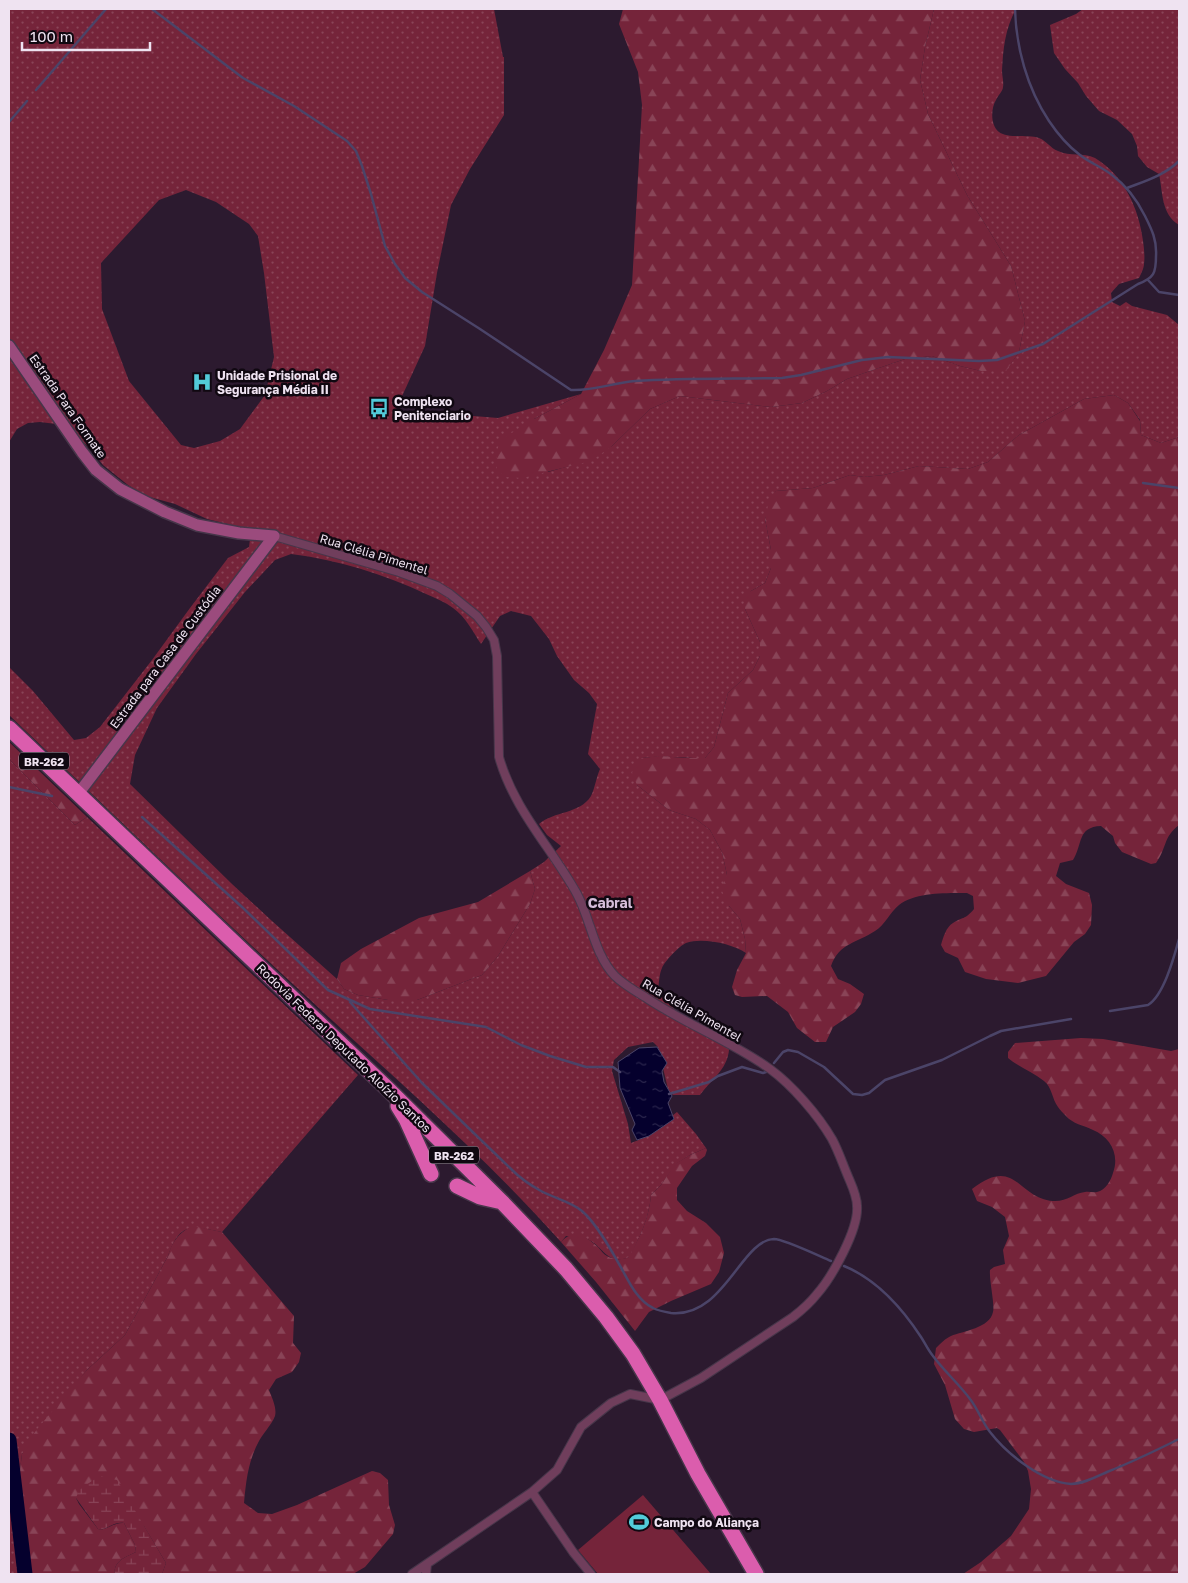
<svg xmlns="http://www.w3.org/2000/svg" width="1188" height="1583" font-family="'Golos Text',sans-serif">
	<style>
		.green { fill: url(#green-dots); fill-rule: evenodd }
		.forest { fill: url(#forest-firs) }
		.wetland { fill: url(#wetland-marsh) }
		.pitch { fill: #75243a }
		.water { fill: url(#water-ripples); stroke: #4b4468 }
		.lines { fill: none; stroke-linecap: round; stroke-linejoin: round }
		.stream { stroke: #4b4468; stroke-width: 2.5 }
		.river { stroke: #05002d; stroke-width: 15 }
		.street-casing { stroke: #47364a; stroke-width: 10 }
		.secondary-casing { stroke: #47364a; stroke-width: 14 }
		.highway-casing { stroke: #47364a; stroke-width: 18 }
		.street { stroke: #703e5c; stroke-width: 8 }
		.secondary { stroke: #9b4b7d; stroke-width: 11 }
		.highway { stroke: #db5dad; stroke-width: 15 }
		.labels { text-anchor: middle; dominant-baseline: central; stroke-width: 5; stroke-linejoin: round; paint-order: stroke }
		.shield { fill: #100811; stroke: #aca1ae; stroke-width: 1 }
		.shield-label { font-size: 11px; font-weight: bold; fill: #efe3f1 }
		.poi-label { font-size: 12px; font-weight: bold; fill: #efe3f1; stroke: #100811; text-anchor: start }
		.street-label { font-size: 12px; fill: #efe3f1; stroke: #100811 }
		.neighbourhood-label { font-size: 14px; font-weight: bold; fill: #d5bdd9; stroke: #100811 }
	</style>
	<defs>
		<pattern id="green-dots" width="8" height="8" patternUnits="userSpaceOnUse" patternTransform="scale(1.25)"><rect width="8" height="8" fill="#75243a"/><path d="M2 2h.1M6 6h.1" fill="none" stroke="#894457" stroke-width="1.8" stroke-linecap="round"/></pattern>
		<pattern id="forest-firs" width="22" height="20" patternUnits="userSpaceOnUse" patternTransform="scale(1.25)"><rect width="22" height="20" fill="#75243a"/><path d="M5 1l3.5 6h-7zM16 11l3.5 6h-7z" fill="#894457"/></pattern>
		<pattern id="wetland-marsh" width="20" height="14" patternUnits="userSpaceOnUse" patternTransform="scale(1.25)"><rect width="20" height="14" fill="#75243a"/><path d="M1 5h8M5 5V1M11 12h8M15 12V8" fill="none" stroke="#894457"/></pattern>
		<pattern id="water-ripples" width="26" height="14" patternUnits="userSpaceOnUse" patternTransform="scale(1.25)"><rect width="26" height="14" fill="#05002d"/><path d="M2 4q2-2 4 0t4 0M15 11q2-2 4 0t4 0" fill="none" stroke="#2a254c"/></pattern>
	</defs>
	<rect width="100%" height="100%" fill="#2c1a2f"/>
	<path class="green" d="M9 9H494L503 57H504V115L470 169 451 205 437 273 425 346 392 418 449 414 498 418 581 394 534 419 548 472 569 466 612 446 650 409 680 396 771 407 802 403 827 391 847 379 905 359 932 356 960 366 981 371 1006 370 1019 352 1025 321 1011 266 967 195 928 114 920 80 925 47 934 9H1016C1005 29 1003 49 1002 71 1002 76 1004 82 1003 87 1003 91 998 95 996 100 991 108 990 125 999 132 1008 139 1028 134 1039 138 1047 141 1050 148 1058 151 1070 157 1083 152 1095 158 1124 175 1139 209 1143 241 1144 248 1145 257 1144 264 1144 268 1141 274 1139 278L1119 284 1111 293 1112 302 1120 306 1126 302 1132 306 1167 315 1179 325V437L1161 443 1141 435 1140 420 1128 403 1114 395 1084 399 1019 435 988 462 968 469 919 466 884 475 864 477 850 475 813 488 776 491 765 519 771 550V568L765 583 751 591 745 609 760 642V656L753 670 728 693 714 747 705 758C683 758 663 755 642 758L637 785 669 810 696 819 710 830 722 852 727 875 729 906 740 919 745 939 746 953C733 944 702 937 686 943 679 946 665 961 662 968 659 974 659 984 658 991 666 1002 677 1013 690 1019 704 1025 717 1029 729 1038 732 1067 715 1075 700 1095H673L668 1089 658 1047 653 1042 628 1047 614 1060 612 1071 628 1124 631 1143C651 1136 661 1124 677 1112L696 1134 706 1148 690 1155 676 1164 661 1185 651 1195C649 1219 640 1236 630 1257 606 1266 604 1246 587 1239 581 1237 572 1237 566 1236L561 1242C483 1154 393 1077 307 997 206 904 108 809 9 715V667L33 691 74 740 86 738 100 727 152 660 190 608 228 558 249 547 250 539 244 528 207 519 175 504 146 496 128 485 103 465 89 447 70 432 56 424 40 422 28 423 17 429 9 442ZM186 190 216 202 249 224 258 236 264 273 274 357 265 395 240 429 220 441 194 448 181 445 129 381 102 309 101 263 159 200ZM291 554C338 560 384 574 426 594 435 598 445 602 453 608 466 617 473 632 481 644L500 616 511 611 531 616 549 639 557 656 574 680 589 693 597 704 588 754 600 769C596 778 595 788 591 796 580 814 554 811 539 824L547 835 561 846 544 862 530 871 535 889 530 904 498 956 482 975 417 1000H388L358 995 344 989 337 979 272 921 232 884 130 784 135 755 157 708 196 654 245 592 275 560Z
		M1083 9H1179V225C1161 214 1163 193 1159 174L1147 167 1138 156 1137 146 1132 134 1117 120 1099 111 1086 96 1078 83 1065 69 1054 53 1050 25 1076 14Z
		M9 759 75 825 87 817 358 1075 222 1232C191 1226 180 1222 168 1256L125 1335 87 1370 22 1454 17 1494 25 1574H9Z"/>
	<path class="forest" d="M623 9H934L925 47 920 80 928 114 967 195 1011 266 1025 321 1019 352 1006 371H981L960 366 932 356 905 359 847 379 827 391 802 403 771 407 680 396 650 409 612 446 591 461 522 478 505 477 497 469 496 452 502 439 534 419 581 394 604 350 632 285 642 105 638 72 619 24Z
		M1114 395 1128 403 1140 421 1141 435 1161 443 1179 437V825C1163 837 1167 848 1156 863L1151 864 1122 852 1115 843 1113 836 1101 826C1077 827 1083 844 1073 860L1060 863 1056 876 1066 884 1089 893 1092 905 1091 925 1085 934 1074 942 1046 976 1018 983 986 979 965 972 958 958 945 952 941 945C943 938 946 927 953 923 962 917 965 920 974 909L973 896 967 893C947 893 915 892 899 905 890 912 885 925 875 931 857 943 839 943 831 966L838 979 850 984 864 994 861 1004 855 1012 833 1027 826 1042H815L797 1028 788 1012 767 996 742 997 735 995 732 987 737 970 746 953 745 939 740 919 729 906 721 889 727 875 722 852 710 830 696 819 669 810 637 785 632 773 635 764 642 758 660 756 686 758H705L714 747 728 693 753 670 760 656V642L745 609V597L751 591 765 583 771 568V550L765 519 769 501 776 491 813 488 850 475 864 477 884 475 919 466 968 469 988 462 1019 435 1084 399Z
		M9 742 87 817 75 825 9 759Z
		M530 871 535 889 530 904 498 956 482 975 417 1000H388L358 995 344 989 337 979 341 963 361 949 419 918 478 902Z
		M1081 1038 1103 1039 1171 1051 1179 1049V1574H963L981 1562 1011 1536 1029 1509 1031 1489 1028 1471 1024 1462 1000 1430 997 1428 974 1432 964 1429 955 1419 945 1385 934 1364 936 1348C940 1344 946 1338 951 1336 963 1331 990 1328 993 1312 995 1305 989 1280 990 1270L994 1267 1005 1264 1003 1250 1009 1236 1005 1217 992 1207 977 1201 972 1189C1016 1155 1017 1198 1053 1201 1067 1202 1074 1193 1085 1192 1089 1191 1093 1193 1097 1192 1106 1190 1111 1180 1113 1173 1120 1154 1110 1137 1093 1130 1083 1125 1073 1124 1066 1116 1063 1113 1060 1110 1058 1107 1052 1099 1052 1087 1044 1081 1033 1072 1019 1067 1008 1058V1052L1015 1043Z
		M706 1148 707 1150 705 1156 692 1166 677 1188V1200L687 1211 706 1223 720 1237 724 1253 719 1272 711 1284 671 1301 649 1312 635 1331 596 1282 561 1242C573 1228 587 1237 598 1247 601 1250 603 1254 607 1256 614 1260 622 1260 629 1257 640 1237 649 1218 651 1195L661 1185 675 1164 690 1155Z
		M190 1227H198L222 1232 294 1316 293 1343 301 1353 299 1362 292 1372 276 1379 269 1390C272 1398 277 1408 275 1416 271 1426 262 1434 258 1443 248 1462 246 1482 244 1503L258 1513 272 1514 297 1505 372 1471 380 1473 388 1480 389 1505 395 1525 393 1534 365 1567 353 1574H162L166 1563 144 1526 76 1498 79 1504 98 1529C107 1531 113 1522 124 1523L135 1545 136 1552C126 1557 113 1561 115 1574H25L17 1494 22 1454 30 1439 38 1428 87 1370 125 1335 168 1256C172 1242 178 1234 190 1227Z"/>
	<path class="wetland" d="M99 1476 117 1480 166 1563 162 1574H115C113 1561 126 1557 136 1552L135 1545 124 1523C113 1521 107 1531 98 1529L76 1498 79 1490Z"/>
	<path class="pitch" d="M643 1495 711 1574H598L578 1550Z"/>
	<path class="water" d="M657 1047 667 1063 662 1071 664 1082 672 1096 668 1103 674 1119 649 1136 637 1140 632 1130 635 1124 620 1088 618 1062 639 1048Z"/>
	<g class="lines">
		<path class="stream" d="M152 9 243 78 294 106 347 141 356 151 362 166 371 194 385 246 395 264 405 278 422 292 480 329 571 390C593 391 613 383 635 381 684 378 733 379 782 378L801 375 862 360 888 357 979 361 997 360 1043 344 1138 284C1154 278 1156 273 1156 256 1157 240 1152 230 1145 216 1137 200 1127 186 1112 175 1102 167 1090 163 1080 155 1068 146 1057 133 1049 121 1027 88 1016 47 1015 9
			M36 90 106 9
			M9 122 27 101
			M1127 188C1145 181 1165 175 1179 161
			M1148 280 1159 292 1179 295
			M1143 483 1179 488
			M9 787 52 796
			M142 817 242 907 328 990 370 1009 486 1027 521 1045 550 1056 586 1067H613L620 1072
			M350 1002 422 1083 511 1169C520 1178 530 1185 541 1191 554 1198 571 1202 582 1211 596 1223 610 1248 619 1264 628 1279 636 1300 653 1308 659 1311 665 1312 671 1313 724 1318 741 1240 774 1239 784 1239 819 1256 831 1261
			M1110 1011 1148 1005C1164 995 1174 957 1179 939
			M774 1063 783 1052 788 1050 798 1052 824 1067 853 1094 862 1095 869 1093 885 1080 942 1060 990 1036 1001 1031 1071 1019
			M669 1094 709 1082 718 1076 742 1067 763 1073 766 1072
			M844 1266C876 1279 902 1308 921 1337 925 1343 928 1350 933 1356 944 1371 959 1384 970 1399 978 1409 982 1422 990 1432 1007 1454 1042 1482 1071 1484 1083 1484 1096 1477 1107 1472 1132 1462 1155 1451 1179 1439"/>
		<path class="river" d="M9 1440 25 1574"/>
		<defs>
			<path id="street" d="M274 536 399 572 437 586 450 594 477 616 486 627 494 640 497 656 499 757C514 810 551 847 577 894 591 920 594 954 615 976 623 984 635 991 645 997 685 1024 731 1041 770 1069 792 1085 818 1115 832 1139 838 1150 842 1162 847 1174 851 1184 857 1195 857 1206 859 1229 832 1277 817 1294 810 1303 802 1310 793 1317L701 1378 660 1400 630 1394 611 1403 581 1427 557 1470 532 1492 412 1574
				M532 1492 573 1552 591 1574
				M426 1574 427 1564"/>
			<path id="secondary" d="M9 346 82 452 96 470 120 489 165 512 197 525 239 533 274 536
				M78 794 274 536"/>
			<path id="highway" d="M9 728 387 1088 502 1202 566 1269 606 1317 633 1354 660 1400 698 1474 756 1574
				M398 1106 406 1119 431 1174
				M457 1186 480 1197 502 1202"/>
		</defs>
		<use href="#street" class="street-casing"/>
		<use href="#secondary" class="secondary-casing"/>
		<use href="#highway" class="highway-casing"/>
		<use href="#street" class="street"/>
		<use href="#secondary" class="secondary"/>
		<use href="#highway" class="highway"/>
	</g>
	<defs>
		<symbol id="hospital-bare" viewBox="-9 -9 18 18"><path d="M-5-5h3v3.5h4V-5h3V5h-3V1.5h-4V5h-3Z" fill="#52cbd9" stroke="#100811" stroke-width="2.5" paint-order="stroke"/></symbol>
		<symbol id="bus-bare" viewBox="-9 -9 18 18"><path d="M-5-6H5V4H4V6H2V4H-2V6H-4V4H-5ZM-3.5-4V0h7V-4ZM-3.5 1.2v1.5H-2V1.2ZM2 1.2v1.5H3.5V1.2Z" fill="#52cbd9" stroke="#100811" stroke-width="2.5" paint-order="stroke"/></symbol>
		<symbol id="stadium-bare" viewBox="-9 -9 18 18"><path d="M0-5a6.5 5 0 1 0 0 10a6.5 5 0 1 0 0-10ZM-3.5-1.8h7v3.6h-7Z" fill="#52cbd9" stroke="#100811" stroke-width="2.5" paint-order="stroke"/></symbol>
	</defs>
	<g fill-rule="evenodd">
		<use href="#hospital-bare" x="188" y="368" width="28" height="28"/>
		<use href="#bus-bare" x="365" y="394" width="28" height="28"/>
		<use href="#stadium-bare" x="625" y="1508" width="28" height="28"/>
	</g>
	<g class="labels">
		<g class="shield">
			<rect x="19" y="752.5" width="50" height="17" rx="4"/>
			<rect x="429" y="1146.5" width="50" height="17" rx="4"/>
		</g>
		<g class="shield-label">
			<text x="44" y="761">BR-262</text>
			<text x="454" y="1155">BR-262</text>
		</g>
		<g class="poi-label">
			<text x="217" y="375">Unidade Prisional de<tspan x="217" dy="14">Segurança Média II</tspan></text>
			<text x="394" y="401">Complexo<tspan x="394" dy="14">Penitenciario</tspan></text>
			<text x="654" y="1522">Campo do Aliança</text>
		</g>
		<g class="street-label">
			<text transform="translate(68 406) rotate(55)">Estrada Para Formate</text>
			<text transform="translate(374 554) rotate(17)">Rua Clélia Pimentel</text>
			<text transform="translate(165 657) rotate(-53)">Estrada para Casa de Custódia</text>
			<text transform="translate(692 1010) rotate(30)">Rua Clélia Pimentel</text>
			<text transform="translate(344 1048) rotate(44)">Rodovia Federal Deputado Aloízio Santos</text>
		</g>
		<g class="neighbourhood-label">
			<text x="610" y="902">Cabral</text>
		</g>
	</g>
	<rect width="1188" height="1583" fill="none" stroke="#efe3f1" stroke-width="20"/>
	<path d="M22 42v8h128v-8" fill="none" stroke="#efe3f1" stroke-width="2.5"/>
	<text x="30" y="42" font-size="15" fill="#efe3f1" stroke="#100811" stroke-width="4" paint-order="stroke">100 m</text>
</svg>
